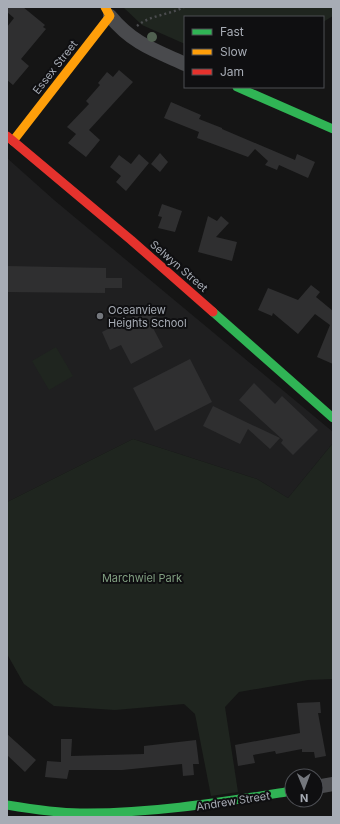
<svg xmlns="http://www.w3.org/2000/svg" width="340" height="824" font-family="Inter,sans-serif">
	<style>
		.built { fill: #1f1f20 }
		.green { fill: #1f251f }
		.building { fill: #2f2f30 }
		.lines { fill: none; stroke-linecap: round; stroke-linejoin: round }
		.path { stroke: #4b4c4f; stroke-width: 2.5; stroke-dasharray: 2 3; stroke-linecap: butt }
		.street { stroke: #494a4d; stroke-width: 14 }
		.fast { stroke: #30b455; stroke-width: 9 }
		.slow { stroke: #ff9f0a; stroke-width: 9 }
		.jam { stroke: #e5322d; stroke-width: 9 }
		.tree { fill: #506050 }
		.poi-dot { fill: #74777d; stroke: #0f0f11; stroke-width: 1.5 }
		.labels { text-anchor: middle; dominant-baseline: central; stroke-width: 4; stroke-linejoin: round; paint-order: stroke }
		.street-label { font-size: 11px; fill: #a7acb5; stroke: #0f0f11 }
		.poi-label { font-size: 11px; fill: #a7acb5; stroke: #0f0f11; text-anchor: start }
		.park-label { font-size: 11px; fill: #809e80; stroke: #0f0f11 }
	</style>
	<rect width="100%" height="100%" fill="#151515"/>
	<path class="built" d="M7 158 54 200 333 432V443L288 498 257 479 133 439 7 502Z"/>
	<path class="green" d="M123 7H333V16L323 22V17H185V44L142 25Z
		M56 347 73 376 49 390 32 361Z
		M133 439 257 479 288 498 333 443V679L308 680 239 692 225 707 238 792 211 796 195 714 184 704 115 710 54 706 24 684 7 654V502Z"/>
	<path class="building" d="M7 7H23L45 25 43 27 46 29 21 59 29 66 13 85 7 80V27L14 18 7 12Z
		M119 70 133 82 89 130 100 140 86 157 68 143 76 134 67 127 89 104 86 101 100 85 98 83 107 72 113 77Z
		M171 102 201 115 199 119 222 128V129L295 160 297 154 315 162 308 178 279 165 277 170 265 165 268 161 255 149 248 157 197 138 199 132 164 118Z
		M160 153 168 162 160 172 151 164Z
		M139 154 149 163 126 191 116 182 121 176 110 167 119 155 131 164Z
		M162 204 182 211 175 232 158 228 162 217 158 216Z
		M208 216 217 221 221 216 229 223 216 237 237 242 232 261 198 252Z
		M7 266 106 268V278H122V288H105V293L7 292Z
		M311 285 320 292 316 297 333 311V364L317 357 330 325 315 314 298 334 273 313 272 316 258 310 268 288 298 300Z
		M152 307 160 325 153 328 163 347 131 364 121 345 110 350 102 332Z
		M190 359 212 402 155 431 133 388Z
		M254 383 275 404 282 396 318 430 293 455 281 443 283 440 239 400Z
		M213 406 250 424 280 438 270 449 248 429 240 444 203 426Z
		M320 702 321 713H318L326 756 315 758 314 752H302V749L276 754 275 751 253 755 255 763 238 766 235 745 300 733 297 703Z
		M7 734 36 760 25 772 7 755Z
		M61 739H72L71 756 144 754V746L196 740 199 764H193L194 775 183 776 182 764 122 770H69L67 779 45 777 47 761 61 762Z"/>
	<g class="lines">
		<path class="path" d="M137 26C150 15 169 15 184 7"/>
		<path class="street" d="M110 16C132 43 154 50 185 64
			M316 787 333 784"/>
		<path class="fast" d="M237 87 333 129
			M213 312 333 418
			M7 805C31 809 55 813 80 813 151 814 222 802 292 791"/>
		<path class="slow" d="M13 141 110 16 105 7"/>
		<path class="jam" d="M7 136 131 240 213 312"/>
	</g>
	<circle class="tree" cx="152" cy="37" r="5"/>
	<circle class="poi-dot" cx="100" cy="316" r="4"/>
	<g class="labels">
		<g class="street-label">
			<text transform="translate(55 67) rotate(-52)">Essex Street</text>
			<text transform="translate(179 266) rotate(41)">Selwyn Street</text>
			<text transform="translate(233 801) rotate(-9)">Andrew Street</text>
		</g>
		<g class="poi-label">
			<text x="108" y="310">Oceanview<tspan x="108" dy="13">Heights School</tspan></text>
		</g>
		<g class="park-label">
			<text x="142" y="578">Marchwiel Park</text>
		</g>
	</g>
	<rect width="340" height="824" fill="none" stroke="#a7acb5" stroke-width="16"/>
	<rect x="184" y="16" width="140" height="72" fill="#0f0f11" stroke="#4c4e53"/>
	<rect x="192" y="29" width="20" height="6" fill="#30b455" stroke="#4c4e53"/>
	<text x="220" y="36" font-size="12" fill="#a7acb5">Fast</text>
	<rect x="192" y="49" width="20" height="6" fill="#ff9f0a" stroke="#4c4e53"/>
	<text x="220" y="56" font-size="12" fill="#a7acb5">Slow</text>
	<rect x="192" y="69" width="20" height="6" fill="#e5322d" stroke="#4c4e53"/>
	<text x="220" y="76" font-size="12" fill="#a7acb5">Jam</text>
	<g transform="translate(304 788) rotate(179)"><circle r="19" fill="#0f0f11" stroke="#4c4e53"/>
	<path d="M0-3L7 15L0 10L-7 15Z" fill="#74777d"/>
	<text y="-6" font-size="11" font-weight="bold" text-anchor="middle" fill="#a7acb5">N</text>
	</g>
</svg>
